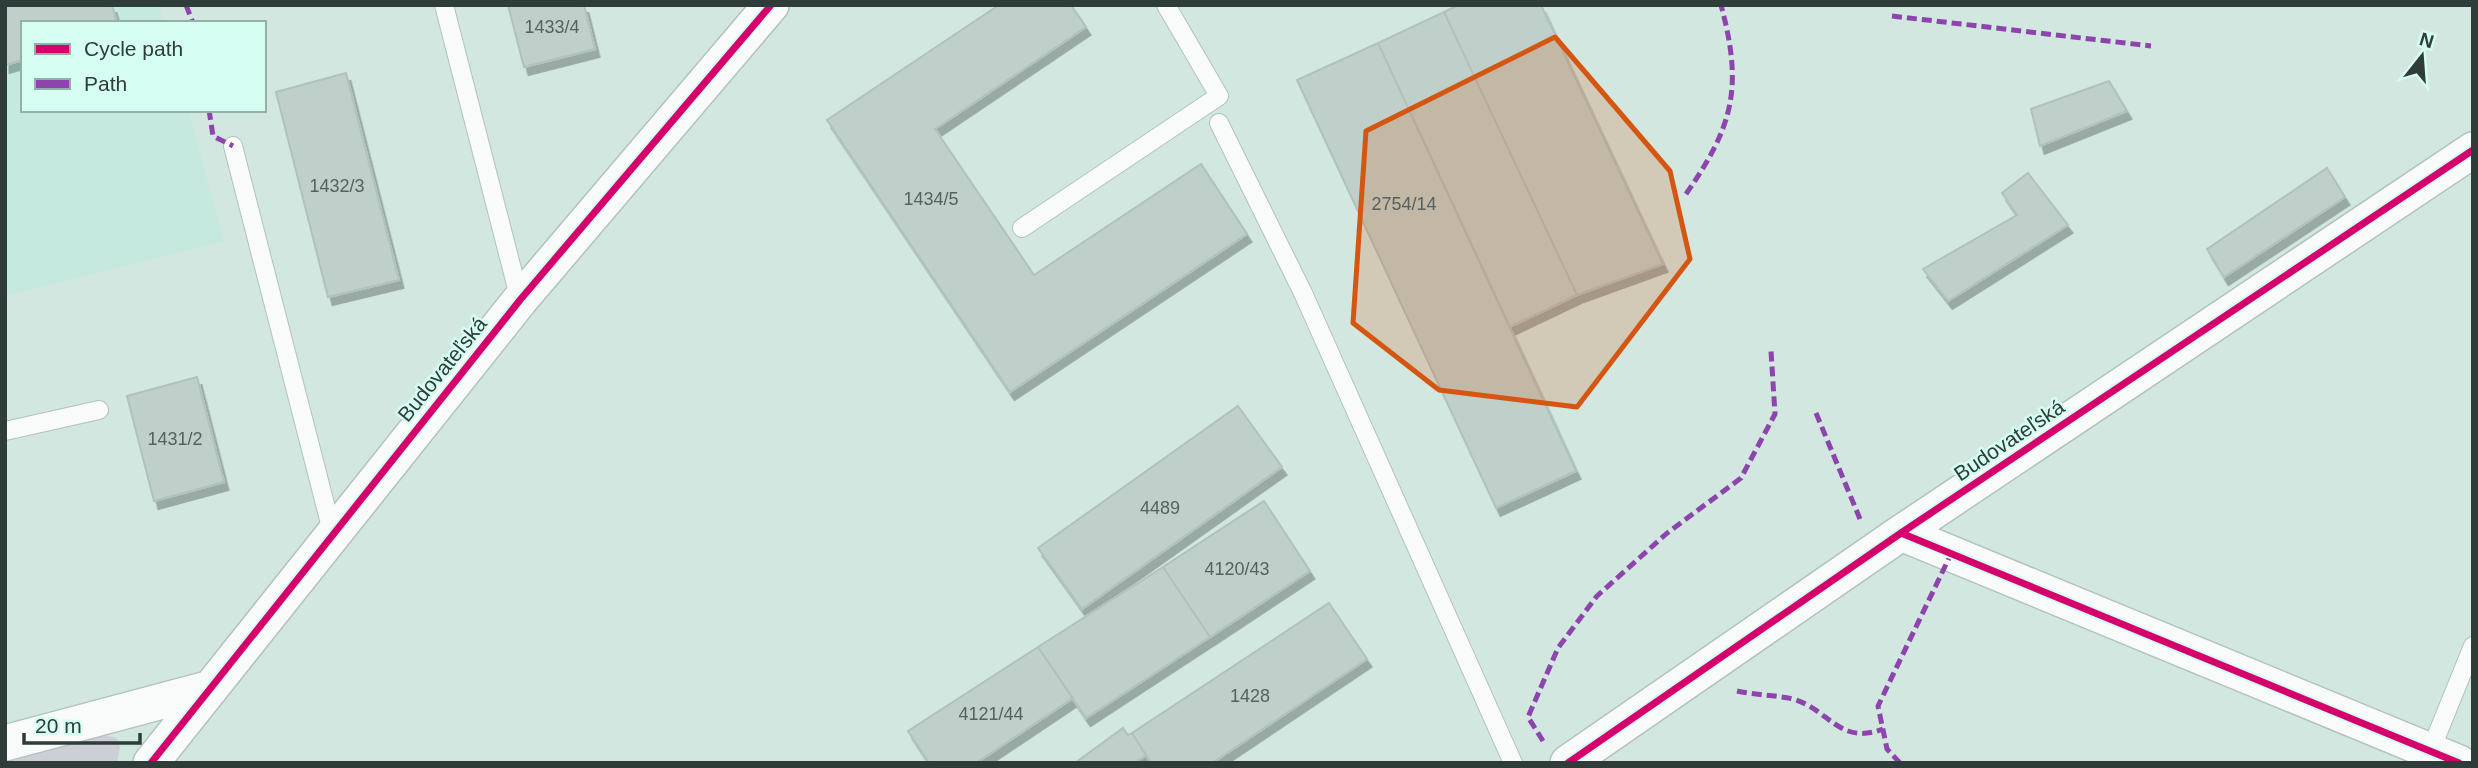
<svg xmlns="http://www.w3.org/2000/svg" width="2478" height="768" font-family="Helvetica,sans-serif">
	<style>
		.built { fill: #c5e9de }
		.green { fill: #cccfd6 }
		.building { fill: #bfd0cb; stroke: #b1c1bc; stroke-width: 2; filter: url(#shadow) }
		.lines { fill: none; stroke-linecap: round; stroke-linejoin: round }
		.service-casing { stroke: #b2c2bd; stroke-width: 20 }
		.minor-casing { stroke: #b2c2bd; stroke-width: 38 }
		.service { stroke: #f8fbfa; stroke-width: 18 }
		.minor { stroke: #f8fbfa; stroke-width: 35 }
		.quiet { stroke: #8e44ad; stroke-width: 5; stroke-dasharray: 10 5; stroke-linecap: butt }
		.cycleway-casing { stroke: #d6fdf1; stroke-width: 11 }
		.cycleway { stroke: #d6006c; stroke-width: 7 }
		.marked { fill: #d55610; fill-opacity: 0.2; stroke: #d55610; stroke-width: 5; stroke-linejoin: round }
		.labels { text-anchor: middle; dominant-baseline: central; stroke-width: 5; stroke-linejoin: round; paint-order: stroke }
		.number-label { font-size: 18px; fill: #54635f }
		.street-label { font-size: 21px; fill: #2e3d39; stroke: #d6fdf1 }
	</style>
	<defs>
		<filter id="shadow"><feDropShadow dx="4.5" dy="8" stdDeviation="0" flood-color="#0004"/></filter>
	</defs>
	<rect width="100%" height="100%" fill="#d1e7e0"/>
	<path class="built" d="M5 5H159L164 23H23V110H188L224 241 5 296Z"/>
	<path class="green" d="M97 733 116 738 120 747 117 763H5V759Z"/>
	<path class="building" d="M10 5H112L117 23H23V60L5 65V7Z
		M508 5H584L595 49 524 67Z
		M999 5H1071L1086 27 935 129 1034 275 1201 164 1247 234 1010 392 827 120Z
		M1458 5H1541L1663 264 1577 295 1444 12Z
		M1444 12 1577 295 1510 327 1378 43Z
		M1378 43 1576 471 1496 508 1297 80Z
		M346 73 399 280 328 297 276 92Z
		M2109 81 2127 111 2040 146 2031 109Z
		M2327 168 2345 197 2224 277 2207 249Z
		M2028 173 2068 225 1948 301 1923 269 2017 215 2002 193Z
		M197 377 224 482 154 501 127 396Z
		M1238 406 1282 467 1082 609 1038 548Z
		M1264 501 1310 571 1210 637 1163 567Z
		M1163 567 1210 637 1086 718 1038 647Z
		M1329 603 1367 659 1212 763H1151L1132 733Z
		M1038 647 1073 698 976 763H929L908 731Z
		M1123 728 1128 735 1132 733 1146 755 1135 763H1075Z"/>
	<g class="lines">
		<defs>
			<path id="service" d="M444 5 520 300
				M1219 123 1303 293 1513 763
				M233 146 333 535
				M1022 228 1219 96 1166 5
				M5 431 99 410
				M2430 752 2473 646"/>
			<path id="minor" d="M1901 533 2459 763
				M5 743 211 688
				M151 763 520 300 771 5
				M1568 763 1901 533 2473 150"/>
		</defs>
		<use href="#service" class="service-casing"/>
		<use href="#minor" class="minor-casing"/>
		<use href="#service" class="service"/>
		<use href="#minor" class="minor"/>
		<path class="quiet" d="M186 5 193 23
			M1892 16 2151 46
			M209 110 213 136 233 146
			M1686 194C1734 125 1743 87 1721 5
			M1816 413 1860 519
			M1737 691C1755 695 1775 695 1793 699 1829 709 1839 746 1883 729
			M1543 741 1528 717 1558 648 1597 596 1666 534 1741 478 1775 414 1771 351
			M1900 763 1887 749 1878 706 1951 554"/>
		<defs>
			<path id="cycleway" d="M1901 533 2459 763
				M151 763 520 300 771 5
				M1568 763 1901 533 2473 150"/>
		</defs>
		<use href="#cycleway" class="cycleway-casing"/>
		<use href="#cycleway" class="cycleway"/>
	</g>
	<path class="marked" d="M1555 37 1670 171 1690 259 1577 407 1439 390 1353 323 1366 131Z"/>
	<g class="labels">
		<g class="number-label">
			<text x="552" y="27">1433/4</text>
			<text x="337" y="186">1432/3</text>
			<text x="931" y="199">1434/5</text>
			<text x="1404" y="204">2754/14</text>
			<text x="175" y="439">1431/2</text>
			<text x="1160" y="508">4489</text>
			<text x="1237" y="569">4120/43</text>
			<text x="1250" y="696">1428</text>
			<text x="991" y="714">4121/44</text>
		</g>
		<g class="street-label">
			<text transform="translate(442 369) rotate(-51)">Budovateľská</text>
			<text transform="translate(2009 440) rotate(-34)">Budovateľská</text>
		</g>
	</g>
	<rect width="2478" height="768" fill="none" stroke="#2e3d39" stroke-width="14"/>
	<rect x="21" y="21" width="245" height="91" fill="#d6fdf1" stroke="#93b0a7" stroke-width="2"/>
	<rect x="35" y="44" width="35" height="10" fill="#d6006c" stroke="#93b0a7" stroke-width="2"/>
	<text x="84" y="56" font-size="21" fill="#2e3d39">Cycle path</text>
	<rect x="35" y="79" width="35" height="10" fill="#8e44ad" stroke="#93b0a7" stroke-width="2"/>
	<text x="84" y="91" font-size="21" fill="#2e3d39">Path</text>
	<g transform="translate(2422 56) rotate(17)" stroke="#d6fdf1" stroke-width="5" paint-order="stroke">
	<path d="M0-5L12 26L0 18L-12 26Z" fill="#2e3d39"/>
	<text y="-10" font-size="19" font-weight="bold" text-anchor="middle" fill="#2e3d39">N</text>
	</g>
	<path d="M24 733v10h116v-10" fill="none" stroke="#2e3d39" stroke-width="3.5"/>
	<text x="35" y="733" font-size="21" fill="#2e3d39" stroke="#d6fdf1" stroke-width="5" paint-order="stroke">20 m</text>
</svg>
